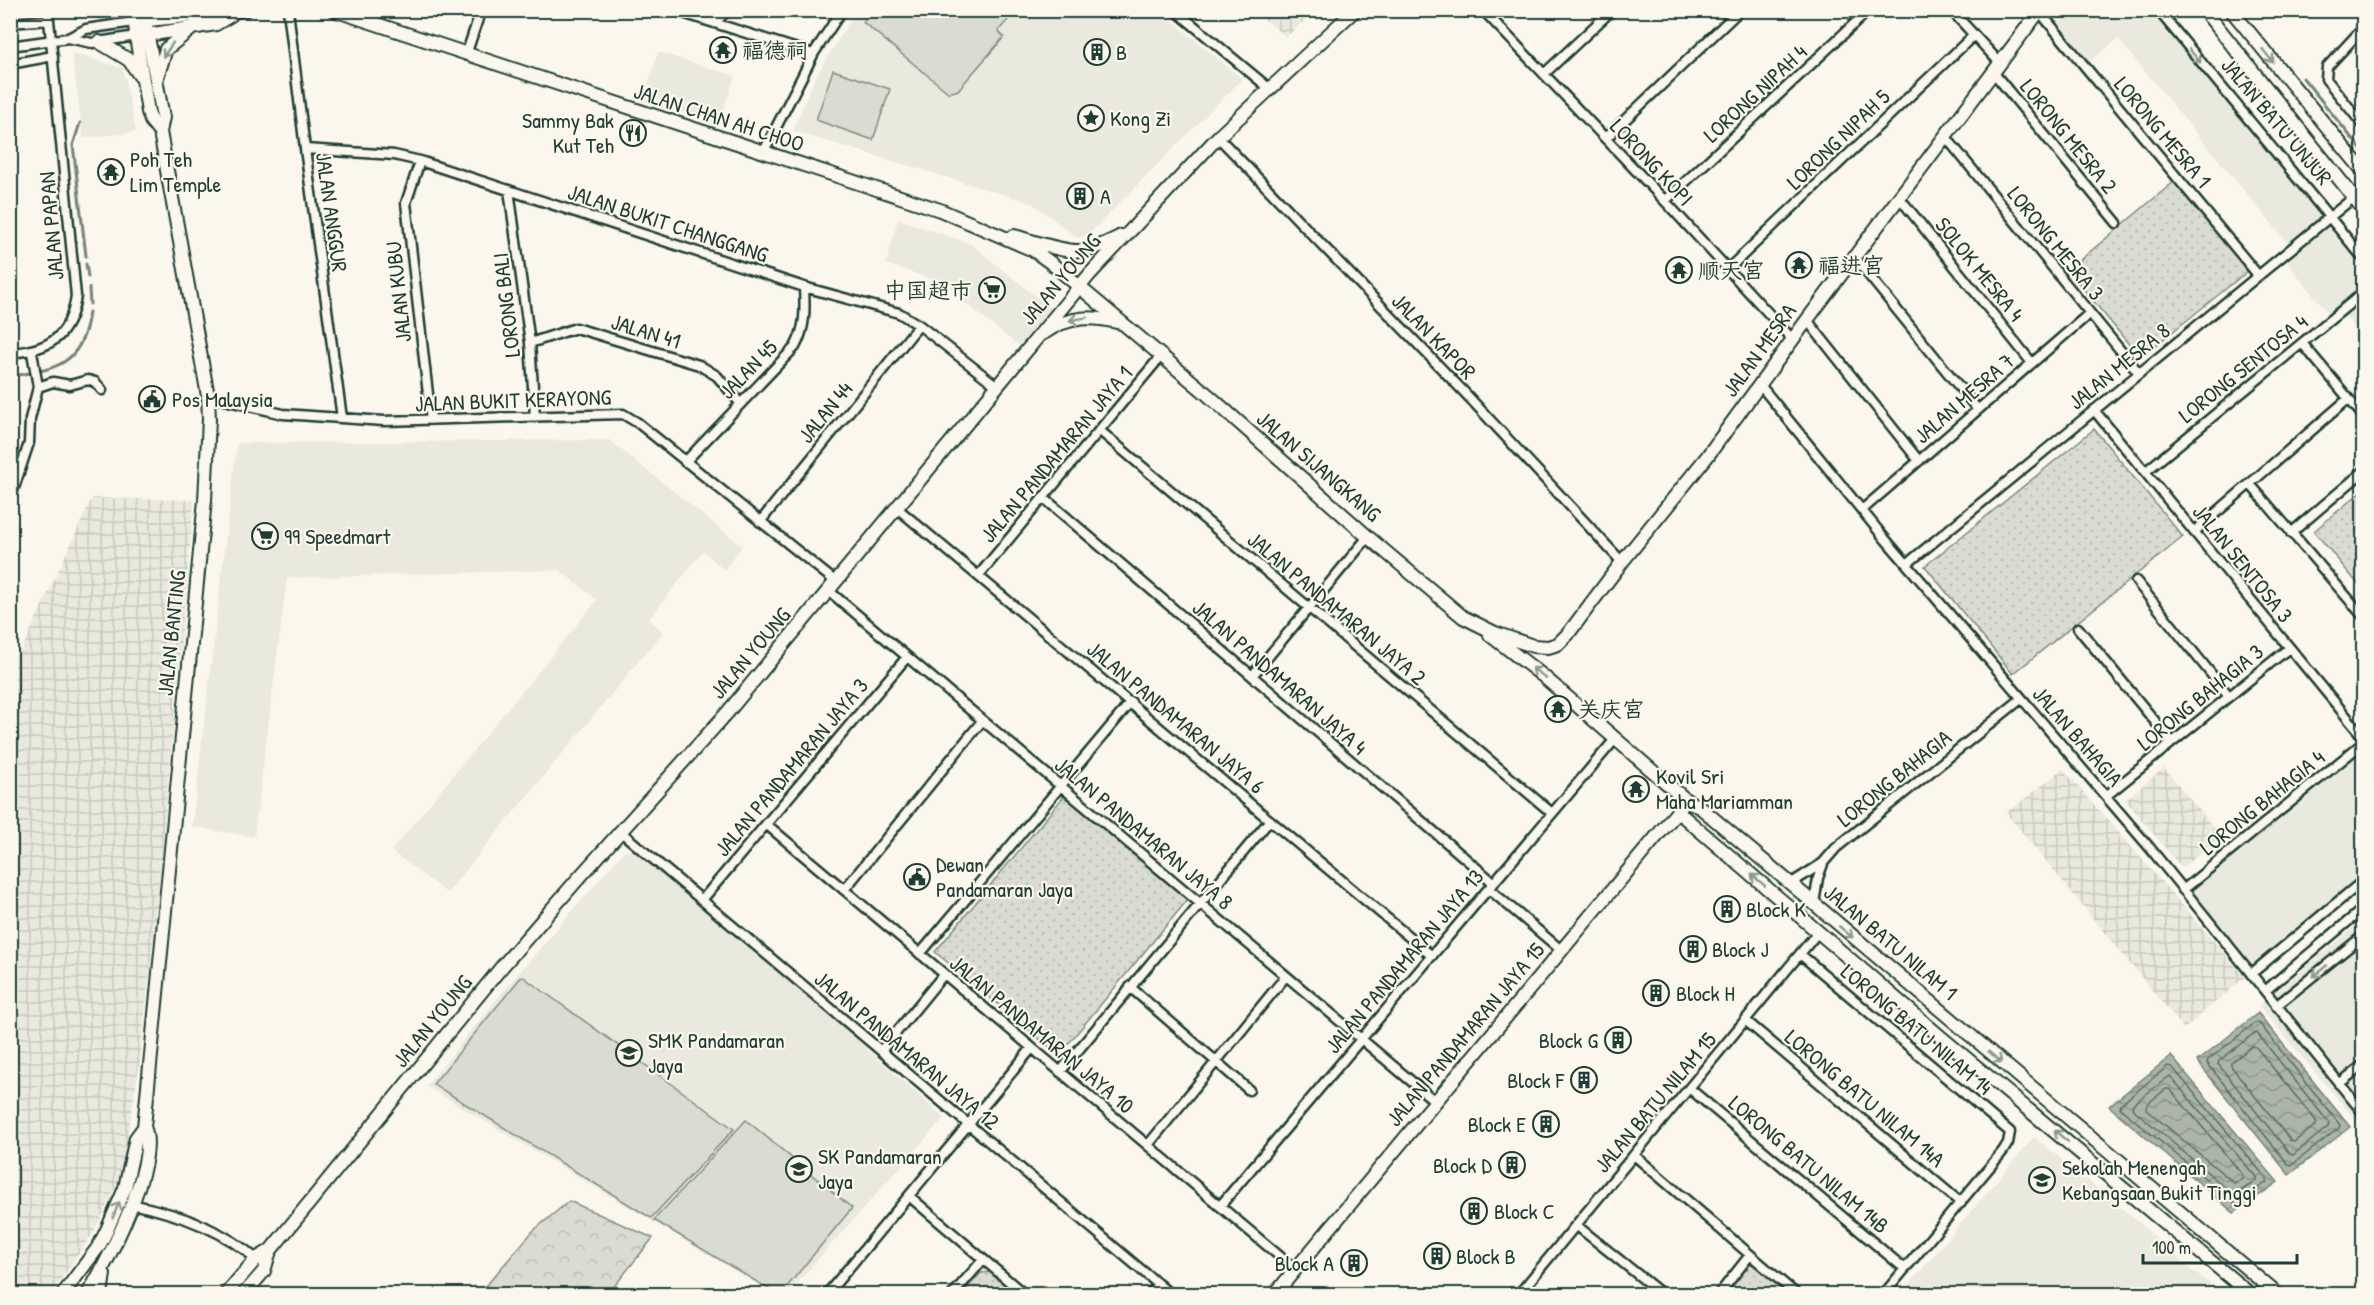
<svg xmlns="http://www.w3.org/2000/svg" width="2374" height="1305" font-family="'Patrick Hand','LXGW WenKai TC',sans-serif">
	<style>
		.built { fill: #eae9de }
		.industrial { fill: url(#industrial-grid) }
		.grass { fill: url(#grass-dots); stroke: #7d8c82; stroke-width: 1.5 }
		.forest { fill: url(#forest-crowns); stroke: #7d8c82; stroke-width: 1.5 }
		.pitch { fill: #dbdcd1; stroke: #7d8c82; stroke-width: 1.5 }
		.water { fill: url(#water-waves); stroke: #74847b; stroke-width: 1.5 }
		.lines { fill: none; stroke-linecap: round; stroke-linejoin: round }
		.shore { stroke: #586d63; stroke-width: 1.5 }
		.stream { stroke: #74847b; stroke-width: 3 }
		.street-casing { stroke: #1f3d34; stroke-width: 13 }
		.secondary-casing { stroke: #1f3d34; stroke-width: 16 }
		.street { stroke: #fbf7ec; stroke-width: 8 }
		.secondary { stroke: #fbf7ec; stroke-width: 12 }
		.oneway { stroke: #8d9a90 }
		.labels { text-anchor: middle; dominant-baseline: central; stroke-width: 4.5; stroke-linejoin: round; paint-order: stroke }
		.poi-label { font-size: 22px; fill: #1f3d34; stroke: #fbf7ec; text-anchor: start }
		.street-label { font-size: 22px; fill: #1f3d34; stroke: #fbf7ec }
	</style>
	<defs>
		<pattern id="industrial-grid" width="8" height="8" patternUnits="userSpaceOnUse" patternTransform="scale(1.5)"><rect width="8" height="8" fill="#eae9de"/><path d="M0 4h8M4 0v8" fill="none" stroke="#c8c9bf"/></pattern>
		<pattern id="grass-dots" width="8" height="8" patternUnits="userSpaceOnUse" patternTransform="scale(1.5)"><rect width="8" height="8" fill="#dbdcd1"/><path d="M2 2h.1M6 6h.1" fill="none" stroke="#bcbeb4" stroke-width="1.8" stroke-linecap="round"/></pattern>
		<pattern id="forest-crowns" width="20" height="18" patternUnits="userSpaceOnUse" patternTransform="scale(1.5)"><rect width="20" height="18" fill="#dbdcd1"/><path d="M2 6a3 3 0 1 1 6 0M12 15a3 3 0 1 1 6 0" fill="none" stroke="#bcbeb4"/></pattern>
		<pattern id="water-waves" width="16" height="10" patternUnits="userSpaceOnUse" patternTransform="scale(1.5)"><rect width="16" height="10" fill="#adb4aa"/><path d="M0 5q4-4 8 0t8 0" fill="none" stroke="#8c948b"/></pattern>
	</defs>
	<rect width="100%" height="100%" fill="#fbf7ec"/>
	<filter id="ink" filterUnits="userSpaceOnUse"><feTurbulence type="fractalNoise" baseFrequency=".0167" numOctaves="2"/><feDisplacementMap in="SourceGraphic" scale="12" xChannelSelector="R" yChannelSelector="G"/><feConvolveMatrix kernelMatrix="1 2 1 2 8 2 1 2 1" color-interpolation-filters="sRGB"/></filter>
	<g filter="url(#ink)">
		<path class="built" d="M2053 10 2152 11 2363 265V338L2339 308 2330 315 2285 260 2295 252 2118 39 2087 64 2049 16Z
			M11 11H41L42 17 11 20Z
			M856 11H1161L1242 79 1089 234 1078 238 1032 203 793 131 813 81Z
			M658 52 735 76 719 124 643 101Z
			M72 53 123 68 136 132 83 138Z
			M898 219 971 244 1050 308 1020 347 954 294 950 285 886 264Z
			M609 440 742 546 724 570 703 551 649 619 663 632 447 893 391 851 597 600 560 570 287 578 254 837 192 827 237 443Z
			M2363 747V874L2252 968 2189 891Z
			M624 851H634L836 1021 944 1118 787 1294H774L426 1086 507 987Z
			M2363 920V1129L2259 1006Z
			M2034 1137 2141 1224 2191 1270 2224 1294H1901Z"/>
		<path class="industrial" d="M1254 11 1315 10V11L1286 37Z
			M92 498 194 500 157 905 140 1060 122 1173 95 1230 51 1294H11V659L22 649Z
			M2164 768 2221 836 2182 868 2125 800Z
			M2063 769 2245 977 2184 1029 2006 813Z"/>
		<path class="grass" d="M2175 181 2248 271 2150 350 2132 348 2068 270Z
			M2094 429 2183 537 2013 674 1925 566Z
			M2363 490V590L2314 531Z
			M1065 795 1189 898 1059 1055 935 952Z
			M1750 1261 1790 1294H1722Z
			M991 1272 1018 1294H962L981 1273Z"/>
		<path class="forest" d="M569 1201 653 1238 608 1294H479L533 1231Z"/>
		<path class="pitch" d="M871 11V10L1016 11 998 31 1004 37 958 90 949 93 863 22Z
			M833 70 890 89 873 140 816 120Z
			M522 976 734 1129 651 1218 433 1084Z
			M746 1120 852 1208 781 1294H777L654 1220Z"/>
		<path class="water" d="M2258 1013 2350 1127 2289 1175 2197 1061Z
			M2171 1056 2278 1182 2234 1213 2109 1106Z"/>
		<g class="lines">
			<path class="shore" d="M2255 1023H2259L2340 1125 2339 1128 2292 1165 2288 1164 2207 1063 2208 1060Z
				M2257 1033 2329 1123 2328 1127 2293 1155 2290 1154 2218 1064 2219 1061 2253 1034Z
				M2252 1046 2256 1047 2317 1122 2316 1125 2294 1142 2291 1141 2231 1066V1063Z
				M2168 1066 2172 1067 2267 1179V1182L2236 1204 2120 1108 2121 1104Z
				M2170 1076 2256 1177V1181L2236 1194H2233L2132 1108 2133 1104Z
				M2166 1089H2170L2243 1175 2242 1179 2234 1183 2146 1109 2147 1104Z"/>
			<path class="stream" d="M2303 78 2364 153
				M80 123 73 145 86 256
				M86 264 88 277
				M89 288 90 304
				M10 376C57 370 83 364 89 312"/>
			<defs>
				<path id="street" d="M288 10 305 149 342 418
					M673 10 813 54
					M1175 10 1270 89
					M1483 10 1665 201 1793 340
					M1951 10 2000 63
					M2158 10 2364 259
					M2039 11 2258 275
					M10 23 49 20
					M714 23 728 10
					M2364 27 2327 67 2326 79 2364 126
					M68 38 92 43 136 36
					M10 46 68 38 86 29 134 22
					M466 55 481 10
					M10 64 53 56
					M1993 72 2117 223
					M1544 74 1612 10
					M1945 136 2139 373
					M1218 137 1465 393 1622 562
					M1606 138 1740 10
					M305 149 394 155 420 161 804 287 899 313 919 325 997 386
					M763 153 814 53 842 10
					M420 161 406 203 431 420
					M509 190 530 343 535 417
					M1899 197 2032 363
					M1665 201 1869 10
					M1854 257 1978 410
					M1728 269 1974 35
					M1807 320 1919 461
					M530 343 576 328 699 365 717 376 740 403
					M2302 343 2364 417
					M10 353C50 350 70 337 76 296L48 10
					M1760 385 1886 540 2150 848 2364 1114
					M38 387 53 382 70 385 88 380 95 382 102 390
					M208 396 283 414 384 421 623 414 638 423 836 582
					M2094 410 2364 738
					M1099 430 1552 813
					M685 462 795 347C806 327 805 309 804 287
					M2145 472 2364 292
					M2250 484 2364 617
					M1044 498 1494 883
					M10 500 29 443 30 419 38 387 32 352
					M897 508 1432 956
					M1862 510 2090 313
					M760 522 919 325
					M2194 532 2348 399
					M2291 533 2364 471
					M1908 563 2353 198
					M979 575 1161 356
					M2136 581 2229 696
					M829 591 1436 1102
					M2078 628 2172 742
					M1252 676 1368 537
					M2106 796 2289 648
					M766 824 1296 1270
					M621 832 1170 1294
					M1790 884 1823 863 1836 848 2021 699
					M1489 889 1561 950
					M844 890 982 721
					M2183 890 2364 742
					M702 900 907 657
					M1814 904 1818 878 1823 864
					M920 954 1131 702
					M1800 954 2010 1132 2008 1143 2003 1151 1884 1294
					M2251 974 2364 880
					M1130 987 1249 1090
					M2265 991 2364 908
					M2276 1006 2364 935
					M1745 1020 1961 1203
					M881 1051 944 974
					M1060 1072 1270 820
					M2339 1084 2364 1064
					M1689 1088 1905 1269
					M1148 1145 1286 976
					M1634 1155 1796 1294
					M909 1196 1024 1294
					M131 1204C175 1213 223 1229 256 1259
					M1220 1206 1616 738
					M1576 1225 1662 1294
					M827 1294 1032 1048
					M953 1294 983 1260
					M1150 1294 1158 1284
					M1519 1294 1818 932
					M1719 1294 1750 1255"/>
				<path id="secondary" d="M134 10 136 36 148 112 151 121 160 132
					M334 10 940 210 1033 250 1051 263 1208 395 1368 537 1463 617 1495 633 1533 646 1548 647 1558 644 1568 634 1622 562 1706 458 1807 320 2040 10
					M2204 10 2364 210
					M2231 10 2364 172
					M139 21 245 10
					M141 36 216 24 231 15
					M99 42 129 60 140 76
					M157 78 166 49 190 30
					M1014 236C1033 241 1062 252 1080 251 1094 250 1109 242 1121 236
					M1044 333C1070 315 1092 316 1121 323
					M1490 635 1543 676 1686 800 1701 808 2277 1294
					M1677 811 1942 1038 2250 1294
					M63 1294 99 1246 107 1230 125 1188 136 1138 144 1127
					M88 1294C107 1262 160 1162 144 1127L205 500 209 419 208 396 160 132 163 117 143 10
					M101 1294 104 1274
					M226 1294 256 1259 270 1251 500 969 577 880 727 713 1090 274 1218 137 1355 10
					M244 1294 264 1271 270 1251
					M1275 1294 1682 806"/>
			</defs>
			<use href="#street" class="street-casing"/>
			<use href="#secondary" class="secondary-casing"/>
			<use href="#street" class="street"/>
			<use href="#secondary" class="secondary"/>
		</g>
		<defs><path id="oneway-shaft" d="M-6 0H5M1.5-3L5.5 0L1.5 3" fill="none" stroke-width="1.6" stroke-linecap="round" stroke-linejoin="round" transform="scale(1.5)"/></defs>
		<g class="oneway">
			<use href="#oneway-shaft" transform="translate(168 50) rotate(124)"/>
			<use href="#oneway-shaft" transform="translate(2195 56) rotate(50)"/>
			<use href="#oneway-shaft" transform="translate(2268 56) rotate(51)"/>
			<use href="#oneway-shaft" transform="translate(1078 319) rotate(170)"/>
			<use href="#oneway-shaft" transform="translate(1539 673) rotate(-143)"/>
			<use href="#oneway-shaft" transform="translate(1758 880) rotate(-140)"/>
			<use href="#oneway-shaft" transform="translate(1846 932) rotate(40)"/>
			<use href="#oneway-shaft" transform="translate(2320 971) rotate(140)"/>
			<use href="#oneway-shaft" transform="translate(1995 1057) rotate(40)"/>
			<use href="#oneway-shaft" transform="translate(2061 1136) rotate(-140)"/>
			<use href="#oneway-shaft" transform="translate(116 1210) rotate(-68)"/>
		</g>
	</g>
	<defs>
		<symbol id="temple-ring" viewBox="-11 -11 22 22"><circle r="9.5" fill="#fbf7ec" stroke="#1f3d34" stroke-width="1.5"/><path d="M0-6L5-2H3V0L6.5 2.5H4V6H1.5V3h-3V6H-4V2.5H-6.5L-3 0V-2H-5Z" fill="#1f3d34"/></symbol>
		<symbol id="building-ring" viewBox="-11 -11 22 22"><circle r="9.5" fill="#fbf7ec" stroke="#1f3d34" stroke-width="1.5"/><path d="M-4-6H4V6H1V3H-1V6H-4ZM-2.5-4.3h1.7v1.8h-1.7ZM.8-4.3h1.7v1.8H.8ZM-2.5-1h1.7V.8h-1.7ZM.8-1h1.7V.8H.8Z" fill="#1f3d34"/></symbol>
		<symbol id="sight-ring" viewBox="-11 -11 22 22"><circle r="9.5" fill="#fbf7ec" stroke="#1f3d34" stroke-width="1.5"/><path d="M0-6L1.8-2.2L6-1.7L2.9 1.2L3.7 5.4L0 3.3L-3.7 5.4L-2.9 1.2L-6-1.7L-1.8-2.2Z" fill="#1f3d34"/></symbol>
		<symbol id="restaurant-ring" viewBox="-11 -11 22 22"><circle r="9.5" fill="#fbf7ec" stroke="#1f3d34" stroke-width="1.5"/><path d="M-5-6h1v4h1v-4h1v4h1v-4h1v5L-1.5 .5V6h-2V.5L-5-1ZM5-6V6H3V1.5H1.5Q1.5-4 5-6Z" fill="#1f3d34"/></symbol>
		<symbol id="supermarket-ring" viewBox="-11 -11 22 22"><circle r="9.5" fill="#fbf7ec" stroke="#1f3d34" stroke-width="1.5"/><path d="M-6-5.5h2.5l.6 2H6L4.5 2H-2.5L-4.4-4H-6ZM-1.5 3.2a1.3 1.3 0 1 0 .1 0ZM3 3.2a1.3 1.3 0 1 0 .1 0Z" fill="#1f3d34"/></symbol>
		<symbol id="civic-ring" viewBox="-11 -11 22 22"><circle r="9.5" fill="#fbf7ec" stroke="#1f3d34" stroke-width="1.5"/><path d="M-.6-6.5H3V-4.5H.6V-3L4-1V1h2V6H-6V1h2V-1L-.6-3ZM-1.2 2.5V6h2.4V2.5Z" fill="#1f3d34"/></symbol>
		<symbol id="school-ring" viewBox="-11 -11 22 22"><circle r="9.5" fill="#fbf7ec" stroke="#1f3d34" stroke-width="1.5"/><path d="M0-5L7-2L0 1L-7-2ZM-4 1L0 2.5L4 1V4Q0 6-4 4Z" fill="#1f3d34"/></symbol>
	</defs>
	<g fill-rule="evenodd">
		<use href="#temple-ring" x="708" y="35" width="30" height="30"/>
		<use href="#building-ring" x="1082" y="37" width="30" height="30"/>
		<use href="#sight-ring" x="1076" y="103" width="30" height="30"/>
		<use href="#restaurant-ring" x="618" y="118" width="30" height="30"/>
		<use href="#temple-ring" x="96" y="157" width="30" height="30"/>
		<use href="#building-ring" x="1065" y="181" width="30" height="30"/>
		<use href="#temple-ring" x="1784" y="250" width="30" height="30"/>
		<use href="#temple-ring" x="1664" y="255" width="30" height="30"/>
		<use href="#supermarket-ring" x="977" y="275" width="30" height="30"/>
		<use href="#civic-ring" x="137" y="384" width="30" height="30"/>
		<use href="#supermarket-ring" x="250" y="521" width="30" height="30"/>
		<use href="#temple-ring" x="1543" y="694" width="30" height="30"/>
		<use href="#temple-ring" x="1621" y="774" width="30" height="30"/>
		<use href="#civic-ring" x="902" y="862" width="30" height="30"/>
		<use href="#building-ring" x="1712" y="894" width="30" height="30"/>
		<use href="#building-ring" x="1678" y="934" width="30" height="30"/>
		<use href="#building-ring" x="1641" y="978" width="30" height="30"/>
		<use href="#building-ring" x="1603" y="1025" width="30" height="30"/>
		<use href="#school-ring" x="614" y="1038" width="30" height="30"/>
		<use href="#building-ring" x="1569" y="1065" width="30" height="30"/>
		<use href="#building-ring" x="1531" y="1109" width="30" height="30"/>
		<use href="#building-ring" x="1497" y="1150" width="30" height="30"/>
		<use href="#school-ring" x="784" y="1154" width="30" height="30"/>
		<use href="#school-ring" x="2027" y="1165" width="30" height="30"/>
		<use href="#building-ring" x="1459" y="1196" width="30" height="30"/>
		<use href="#building-ring" x="1422" y="1241" width="30" height="30"/>
		<use href="#building-ring" x="1339" y="1248" width="30" height="30"/>
	</g>
	<g class="labels">
		<g class="poi-label">
			<text x="742" y="50">福德祠</text>
			<text x="1116" y="52">B</text>
			<text x="1110" y="118">Kong Zi</text>
			<text x="614" y="120" text-anchor="end">Sammy Bak<tspan x="614" dy="25">Kut Teh</tspan></text>
			<text x="130" y="159">Poh Teh<tspan x="130" dy="25">Lim Temple</tspan></text>
			<text x="1100" y="196">A</text>
			<text x="1818" y="265">福进宫</text>
			<text x="1698" y="270">顺天宫</text>
			<text x="972" y="290" text-anchor="end">中国超市</text>
			<text x="172" y="399">Pos Malaysia</text>
			<text x="284" y="536">99 Speedmart</text>
			<text x="1578" y="709">关庆宫</text>
			<text x="1656" y="776">Kovil Sri<tspan x="1656" dy="25">Maha Mariamman</tspan></text>
			<text x="936" y="864">Dewan<tspan x="936" dy="25">Pandamaran Jaya</tspan></text>
			<text x="1746" y="909">Block K</text>
			<text x="1712" y="949">Block J</text>
			<text x="1676" y="993">Block H</text>
			<text x="648" y="1040">SMK Pandamaran<tspan x="648" dy="25">Jaya</tspan></text>
			<text x="1598" y="1040" text-anchor="end">Block G</text>
			<text x="1564" y="1080" text-anchor="end">Block F</text>
			<text x="1526" y="1124" text-anchor="end">Block E</text>
			<text x="818" y="1156">SK Pandamaran<tspan x="818" dy="25">Jaya</tspan></text>
			<text x="1492" y="1165" text-anchor="end">Block D</text>
			<text x="2062" y="1167">Sekolah Menengah<tspan x="2062" dy="25">Kebangsaan Bukit Tinggi</tspan></text>
			<text x="1494" y="1211">Block C</text>
			<text x="1456" y="1256">Block B</text>
			<text x="1334" y="1263" text-anchor="end">Block A</text>
		</g>
		<g class="street-label">
			<text transform="translate(1755 93) rotate(-43)">LORONG NIPAH 4</text>
			<text transform="translate(719 117) rotate(18)">JALAN CHAN AH CHOO</text>
			<text transform="translate(2277 121) rotate(50)">JALAN BATU UNJUR</text>
			<text transform="translate(2163 132) rotate(50)">LORONG MESRA 1</text>
			<text transform="translate(2069 136) rotate(51)">LORONG MESRA 2</text>
			<text transform="translate(1838 139) rotate(-44)">LORONG NIPAH 5</text>
			<text transform="translate(1652 162) rotate(47)">LORONG KOPI</text>
			<text transform="translate(332 212) rotate(82)">JALAN ANGGUR</text>
			<text transform="translate(668 223) rotate(18)">JALAN BUKIT CHANGGANG</text>
			<text transform="translate(51 226) rotate(-95)">JALAN PAPAN</text>
			<text transform="translate(2056 243) rotate(51)">LORONG MESRA 3</text>
			<text transform="translate(1980 269) rotate(51)">SOLOK MESRA 4</text>
			<text transform="translate(1060 279) rotate(-50)">JALAN YOUNG</text>
			<text transform="translate(398 292) rotate(-96)">JALAN KUBU</text>
			<text transform="translate(506 305) rotate(-97)">LORONG BALI</text>
			<text transform="translate(646 331) rotate(17)">JALAN 41</text>
			<text transform="translate(1434 336) rotate(46)">JALAN KAPOR</text>
			<text transform="translate(1759 350) rotate(-54)">JALAN MESRA</text>
			<text transform="translate(2119 366) rotate(-39)">JALAN MESRA 8</text>
			<text transform="translate(2243 368) rotate(-39)">LORONG SENTOSA 4</text>
			<text transform="translate(748 369) rotate(-46)">JALAN 45</text>
			<text transform="translate(1964 398) rotate(-41)">JALAN MESRA 7</text>
			<text transform="translate(513 400) rotate(-2)">JALAN BUKIT KERAYONG</text>
			<text transform="translate(825 412) rotate(-51)">JALAN 44</text>
			<text transform="translate(1056 454) rotate(-50)">JALAN PANDAMARAN JAYA 1</text>
			<text transform="translate(1319 466) rotate(41)">JALAN SIJANGKANG</text>
			<text transform="translate(2243 563) rotate(51)">JALAN SENTOSA 3</text>
			<text transform="translate(1337 608) rotate(40)">JALAN PANDAMARAN JAYA 2</text>
			<text transform="translate(171 633) rotate(-84)">JALAN BANTING</text>
			<text transform="translate(750 653) rotate(-50)">JALAN YOUNG</text>
			<text transform="translate(1280 677) rotate(41)">JALAN PANDAMARAN JAYA 4</text>
			<text transform="translate(2200 697) rotate(-39)">LORONG BAHAGIA 3</text>
			<text transform="translate(1176 717) rotate(40)">JALAN PANDAMARAN JAYA 6</text>
			<text transform="translate(2078 736) rotate(49)">JALAN BAHAGIA</text>
			<text transform="translate(791 767) rotate(-50)">JALAN PANDAMARAN JAYA 3</text>
			<text transform="translate(1894 778) rotate(-39)">LORONG BAHAGIA</text>
			<text transform="translate(2262 802) rotate(-39)">LORONG BAHAGIA 4</text>
			<text transform="translate(1144 833) rotate(40)">JALAN PANDAMARAN JAYA 8</text>
			<text transform="translate(1891 942) rotate(40)">JALAN BATU NILAM 1</text>
			<text transform="translate(1404 961) rotate(-50)">JALAN PANDAMARAN JAYA 13</text>
			<text transform="translate(432 1021) rotate(-51)">JALAN YOUNG</text>
			<text transform="translate(1917 1029) rotate(40)">LORONG BATU NILAM 14</text>
			<text transform="translate(1042 1034) rotate(40)">JALAN PANDAMARAN JAYA 10</text>
			<text transform="translate(1465 1034) rotate(-50)">JALAN PANDAMARAN JAYA 15</text>
			<text transform="translate(907 1050) rotate(40)">JALAN PANDAMARAN JAYA 12</text>
			<text transform="translate(1865 1098) rotate(40)">LORONG BATU NILAM 14A</text>
			<text transform="translate(1655 1102) rotate(-50)">JALAN BATU NILAM 15</text>
			<text transform="translate(1809 1164) rotate(40)">LORONG BATU NILAM 14B</text>
		</g>
	</g>
	<rect width="2374" height="1305" fill="none" stroke="#fbf7ec" stroke-width="36"/>
	<rect x="18" y="18" width="2338" height="1269" fill="none" stroke="#1f3d34" stroke-width="2" filter="url(#ink)"/>
	<path d="M2143 1254v9h154v-9" fill="none" stroke="#1f3d34" stroke-width="3"/>
	<text x="2152" y="1254" font-size="18" fill="#1f3d34" stroke="#fbf7ec" stroke-width="4.5" paint-order="stroke">100 m</text>
</svg>
